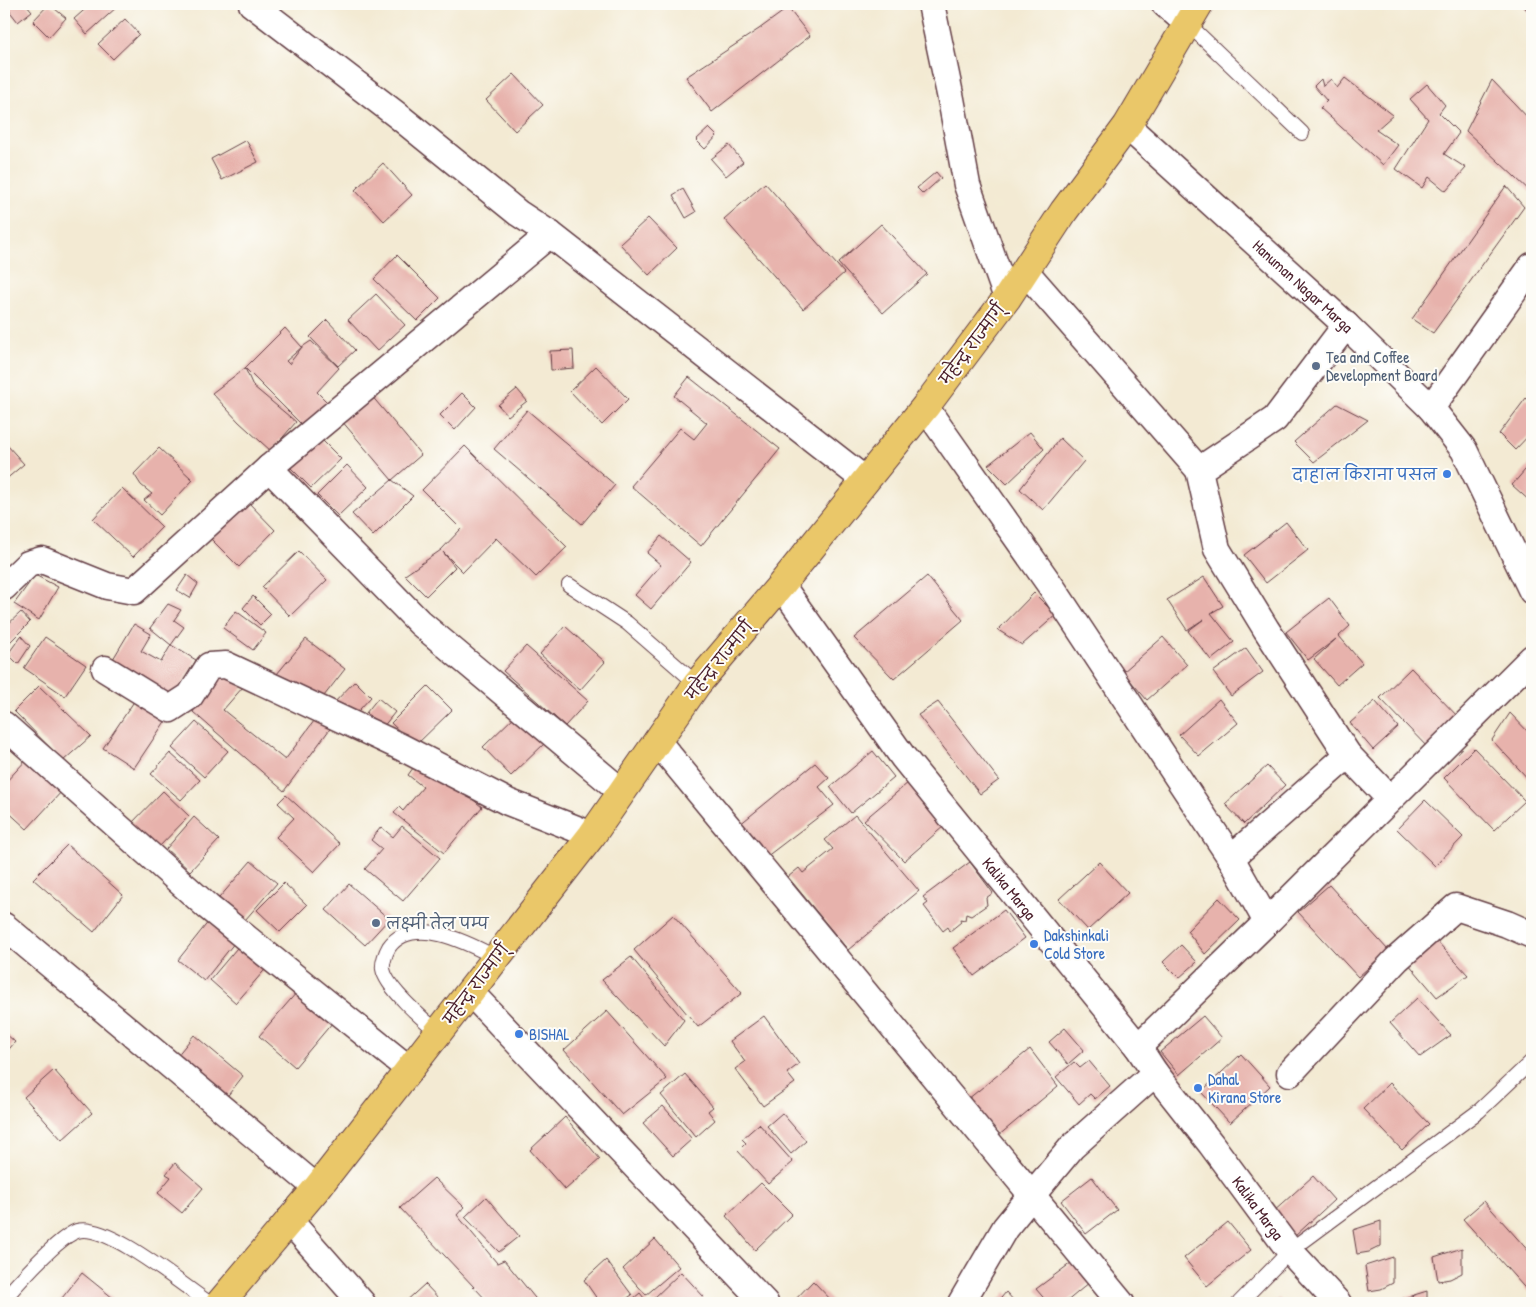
<svg xmlns="http://www.w3.org/2000/svg" width="1536" height="1307" font-family="'Patrick Hand','Playpen Sans Deva',sans-serif">
	<style>
		.building { fill: #e7b2ac; fill-rule: evenodd }
		.lines { fill: none; stroke-linecap: round; stroke-linejoin: round }
		.lane-casing { stroke: #633d44; stroke-width: 16 }
		.street-casing { stroke: #633d44; stroke-width: 29 }
		.highway-casing { stroke: #633d44; stroke-width: 30 }
		.lane { stroke: #fff; stroke-width: 14 }
		.street { stroke: #fff; stroke-width: 26 }
		.highway { stroke: #eac769; stroke-width: 28 }
		.service-dot { fill: #5c6f8a; stroke: #fdfcf7; stroke-width: 2 }
		.shop-dot { fill: #3f7fe0; stroke: #fdfcf7; stroke-width: 2 }
		.labels { text-anchor: middle; dominant-baseline: central; stroke-width: 4; stroke-linejoin: round; paint-order: stroke }
		.street-label { font-size: 16px; fill: #4a1f2b; stroke: #fdfcf7 }
		.service-label { font-size: 16px; fill: #4e5e75; stroke: #fdfcf7; text-anchor: start }
		.shop-label { font-size: 16px; fill: #366cbe; stroke: #fdfcf7; text-anchor: start }
	</style>
	<rect width="100%" height="100%" fill="#fdfcf7"/>
	<filter id="ink" filterUnits="userSpaceOnUse"><feTurbulence type="fractalNoise" baseFrequency=".02" numOctaves="2"/><feDisplacementMap in="SourceGraphic" scale="10" xChannelSelector="R" yChannelSelector="G"/><feConvolveMatrix kernelMatrix="1 2 1 2 8 2 1 2 1" color-interpolation-filters="sRGB"/></filter>
	<filter id="wash" filterUnits="userSpaceOnUse"><feTurbulence type="fractalNoise" baseFrequency=".0096" numOctaves="4" result="noise"/><feDisplacementMap in="SourceGraphic" scale="20" xChannelSelector="R" yChannelSelector="G"/><feGaussianBlur stdDeviation="1.12" result="paint"/><feColorMatrix in="noise" values="0 0 0 0 0 0 0 0 0 0 0 0 0 0 0 0 0 1.4 0 .05"/><feComposite in="paint" operator="in"/></filter>
	<g filter="url(#wash)">
		<rect width="100%" height="100%" fill="#f3ead3"/>
		<g id="blocks">
			<path class="building" d="M4 4H26L32 11 18 22Z
				M49 4 66 18 49 37 33 21Z
				M91 4H116L118 6 87 34 74 19Z
				M1521 4H1532V15Z
				M788 8 810 36 712 112 686 77 759 29Z
				M125 19 139 34 113 59 98 44Z
				M514 74 543 105 515 131 486 100Z
				M1345 78 1393 115 1376 130 1398 145 1383 165 1320 108 1327 101 1314 86 1321 79 1323 86 1331 79 1337 88Z
				M1492 80 1532 122V193L1466 131Z
				M1427 84 1445 105 1439 113 1459 133 1444 154 1466 168 1446 191 1429 177 1422 188 1396 169 1428 119 1410 99Z
				M709 128 717 136 705 149 696 140Z
				M246 140 258 162 222 180 211 159Z
				M729 145 743 162 726 176 711 159Z
				M383 163 412 195 384 221 355 190Z
				M936 172 941 178 923 194 917 188Z
				M765 183 844 273 803 309 724 219Z
				M1506 186 1524 207 1433 333 1412 319Z
				M683 189 696 212 686 218 673 195Z
				M648 218 677 248 649 275 620 244Z
				M881 224 927 274 883 313 838 263Z
				M397 255 440 298 417 321 374 279Z
				M376 294 405 325 377 351 348 320Z
				M327 320 355 350 338 366 310 337Z
				M285 328 302 347 311 341 339 368 317 392 327 402 303 426 245 368 253 386 296 422 271 451 239 422 212 393 245 368ZM302 347 289 364 286 361Z
				M573 350 574 368 551 370 550 351Z
				M1532 359V371L1527 367Z
				M596 366 628 399 602 425 570 391Z
				M689 377 780 449 701 546 631 486 680 428 694 439 707 423 674 396Z
				M517 389 527 401 508 416 498 405Z
				M462 393 476 407 455 430 440 415Z
				M371 395 421 455 392 480 341 420Z
				M1526 398 1532 403V432L1515 450 1499 434Z
				M1337 404 1368 420 1314 462 1294 442Z
				M527 410 615 485 582 524 494 449Z
				M1030 432 1044 449 1007 484 988 465Z
				M320 438 341 459 311 488 290 467Z
				M1060 438 1084 461 1043 510 1020 489Z
				M7 445 24 464 4 481V448Z
				M465 446 567 547 536 577 496 538 463 572 443 552 455 567 426 596 405 575 441 550 461 529 422 490Z
				M159 448 193 480 160 515 144 500 152 494 141 485 134 474Z
				M1532 462V503L1512 485Z
				M347 465 368 487 338 516 317 495Z
				M392 480 413 496 373 536 352 514Z
				M122 488 162 527 133 557 93 519Z
				M247 501 275 530 239 567 210 538Z
				M1286 522 1308 550 1266 583 1244 555Z
				M661 536 691 562 651 609 635 595 661 565 647 553Z
				M299 551 327 580 290 616 262 587Z
				M35 575 58 587 39 620 14 604Z
				M187 575 198 584 190 598 177 590Z
				M927 576 963 620 894 679 854 638Z
				M1204 577 1223 606 1211 613 1234 642 1211 660 1188 631 1204 619 1187 630 1167 600Z
				M1034 593 1056 615 1022 645 998 630Z
				M253 596 271 614 260 625 243 608Z
				M1329 598 1350 626 1339 636 1362 663 1337 685 1314 659 1336 639 1308 660 1286 632Z
				M168 604 181 610 174 620 184 627 171 645 150 628Z
				M236 611 266 633 253 650 223 628Z
				M21 612 30 622 10 642 4 635V628Z
				M134 624 151 634 141 651 161 662 171 645 196 660 173 701 110 664Z
				M565 626 605 662 580 690 540 654Z
				M21 636 30 646 18 664 8 654Z
				M45 637 86 665 65 696 24 668Z
				M1163 637 1187 665 1147 700 1123 672Z
				M306 639 345 669 317 705 272 680Z
				M526 646 588 701 565 726 503 671Z
				M1246 648 1263 672 1231 696 1213 672Z
				M1411 668 1461 720 1430 750 1380 698Z
				M217 669 243 687 223 710 285 760 320 713 335 722 284 791 193 712Z
				M355 681 371 697 349 721 332 705Z
				M39 686 91 736 63 761 14 711Z
				M428 686 452 710 415 746 391 723Z
				M378 698 395 712 383 727 366 713Z
				M1219 699 1238 723 1199 756 1179 735Z
				M135 700 166 720 134 768 103 748Z
				M1375 701 1398 727 1373 750 1350 723Z
				M938 702 999 780 980 794 918 715Z
				M520 711 548 740 511 776 483 747Z
				M1510 713 1532 736V783L1492 740Z
				M196 722 228 751 204 777 172 748Z
				M1474 748 1525 801 1494 830 1444 778Z
				M873 751 894 777 851 813 830 787Z
				M170 753 200 780 181 800 151 774Z
				M28 758 63 790 27 829 4 808V784Z
				M815 763 829 778 819 787 834 805 766 857 739 825Z
				M416 764 443 775 482 807 444 853 394 813 399 807 403 811 423 787 408 775Z
				M1267 766 1285 785 1244 824 1225 804Z
				M915 777 944 826 904 861 864 820Z
				M163 791 189 816 155 851 129 826Z
				M286 795 340 844 314 872 276 837 294 818 278 803Z
				M1425 800 1463 837 1435 866 1397 829Z
				M855 815 919 891 848 950 788 877 799 868 803 873 833 849 825 840Z
				M194 817 219 840 190 871 166 849Z
				M402 826 440 858 403 901 365 869 382 849 371 840 381 827 393 837Z
				M67 845 123 895 94 932 33 879Z
				M251 861 277 883 239 927 213 905Z
				M970 862 993 893 986 898 987 905 971 916 966 914 965 920 960 919 961 922 950 931 948 927 943 931 924 906 928 903 923 897Z
				M1099 862 1128 893 1088 930 1059 899Z
				M284 883 307 905 280 932 257 910Z
				M349 884 389 919 365 945 326 910Z
				M1329 885 1388 950 1358 977 1298 912Z
				M1219 898 1240 920 1205 954 1187 931Z
				M1004 910 1025 938 974 976 953 948Z
				M673 915 742 993 698 1027 634 950Z
				M209 921 235 942 204 981 178 960Z
				M1434 938 1468 975 1437 997 1408 963Z
				M242 942 269 965 236 1003 210 980Z
				M1181 945 1197 962 1179 978 1163 962Z
				M631 957 684 1020 664 1046 602 980Z
				M297 992 333 1022 295 1067 259 1036Z
				M1417 998 1451 1035 1420 1057 1390 1023Z
				M607 1011 667 1079 622 1115 564 1050Z
				M764 1016 799 1064 787 1073 795 1083 763 1106 735 1069 745 1062 730 1041Z
				M1203 1016 1222 1038 1179 1075 1160 1052Z
				M1065 1028 1084 1050 1068 1064 1049 1042Z
				M4 1032 15 1042 4 1055Z
				M194 1035 243 1076 222 1103 172 1062Z
				M1030 1049 1058 1086 998 1136 968 1099Z
				M1241 1054 1270 1086 1230 1123 1201 1092Z
				M1089 1061 1110 1086 1095 1099 1090 1094 1079 1104 1056 1077 1074 1062 1080 1068Z
				M54 1070 92 1113 62 1140 24 1097Z
				M685 1074 713 1107 708 1111 715 1120 696 1137 661 1095Z
				M1390 1083 1429 1124 1402 1150 1363 1109Z
				M663 1106 692 1139 673 1156 643 1123Z
				M782 1113 806 1141 791 1154 767 1126Z
				M565 1117 600 1159 565 1190 530 1150Z
				M759 1124 793 1162 768 1184 738 1151 746 1143 742 1139Z
				M175 1163 203 1188 182 1213 158 1193 171 1177 166 1174Z
				M1313 1176 1334 1200 1294 1237 1272 1213Z
				M1092 1177 1117 1210 1086 1234 1061 1201Z
				M434 1178 464 1207 457 1215 497 1263 504 1260 539 1303H489L400 1208Z
				M761 1183 792 1214 755 1250 726 1216Z
				M486 1197 519 1236 499 1252 465 1217Z
				M1484 1201 1532 1255V1296L1463 1219Z
				M1381 1221V1246L1369 1252 1357 1254 1353 1230Z
				M1228 1222 1251 1250 1207 1286 1184 1258Z
				M655 1239 679 1267 646 1295 623 1269Z
				M1462 1248V1273L1450 1279 1438 1281 1434 1257Z
				M1393 1257V1283L1381 1289 1369 1291 1365 1266Z
				M606 1260 632 1295 620 1303H600L584 1280Z
				M1075 1260 1090 1282 1065 1303H1048L1036 1289Z
				M681 1272 704 1297 698 1303H652L651 1301Z
				M82 1273 113 1298 108 1303H58Z
				M813 1281 834 1303H792Z
				M425 1284 443 1303H404Z
				M1427 1291V1303H1399L1398 1300Z
				M1006 1292 1016 1303H997Z
				M640 1293 648 1303H628Z
				M1279 1298 1283 1303H1272Z"/>
		</g>
	</g>
	<g filter="url(#ink)">
		<use href="#blocks" fill-opacity="0" stroke="#633d44" stroke-width="1"/>
		<g class="lines">
			<defs>
				<path id="lane" d="M1187 23 1302 133
					M569 585 627 623 697 684
					M439 1033C425 1021 386 988 383 969 382 963 386 952 389 947 413 914 468 943 495 957
					M4 1299C18 1283 58 1237 77 1231 107 1222 182 1285 209 1303
					M1239 1303 1290 1251 1479 1111 1532 1061"/>
				<g id="street">
					<path d="M252 4 397 115 518 213 550 234 865 480"/>
					<path d="M931 4 951 99 967 185 1007 298"/>
					<path d="M1165 4 1187 23"/>
					<path id="s1" d="M1127 126 1346 325 1431 408 1464 450 1532 591"/>
					<path d="M1025 271 1199 470"/>
					<path d="M925 407 1053 589 1231 858"/>
					<path d="M1431 408 1532 266"/>
					<path d="M269 468 420 623 622 792"/>
					<path id="s2" d="M781 585 903 757 1138 1047 1155 1073 1211 1144 1290 1251 1338 1303"/>
					<path d="M4 587 28 564 42 560 107 586 134 591 269 468 550 234"/>
					<path d="M105 669 170 709 190 696 209 666 226 665 401 747 508 802 592 835"/>
					<path d="M4 725 208 907 410 1070"/>
					<path d="M657 741 1121 1303"/>
					<path d="M1348 755 1390 799"/>
					<path d="M1267 922 1532 658"/>
					<path d="M4 926 317 1188"/>
					<path d="M470 992 765 1303"/>
					<path d="M1138 1047 1267 922 1231 858 1348 755 1266 629 1217 549 1199 470 1275 419 1346 325"/>
					<path d="M1290 1073 1397 959 1456 907 1507 924 1532 935"/>
					<path d="M289 1220 362 1303"/>
					<path d="M961 1303 1005 1228 1032 1195 1072 1147 1155 1073"/>
				</g>
				<path id="highway" d="M220 1303 317 1188 592 835 697 684 781 585 925 407 1007 298 1064 211 1127 126 1199 4"/>
			</defs>
			<use href="#lane" class="lane-casing"/>
			<use href="#street" class="street-casing"/>
			<use href="#highway" class="highway-casing"/>
			<use href="#lane" class="lane"/>
			<use href="#street" class="street"/>
			<use href="#highway" class="highway"/>
		</g>
	</g>
	<g class="service-dot">
		<circle cx="1316" cy="366" r="5"/>
		<circle cx="376" cy="923" r="5"/>
	</g>
	<g class="shop-dot">
		<circle cx="1447" cy="474" r="5"/>
		<circle cx="1034" cy="944" r="5"/>
		<circle cx="519" cy="1034" r="5"/>
		<circle cx="1198" cy="1088" r="5"/>
	</g>
	<g class="labels">
		<g class="street-label">
			<text stroke="none"><textPath href="#s1" startOffset="238">Hanuman Nagar Marga</textPath></text>
			<text transform="translate(972 344) rotate(-53)">महेन्द्र राज्मार्ग्</text>
			<text transform="translate(719 660) rotate(-51)">महेन्द्र राज्मार्ग्</text>
			<text stroke="none"><textPath href="#s2" startOffset="380">Kalika Marga</textPath></text>
			<text transform="translate(476 984) rotate(-53)">महेन्द्र राज्मार्ग्</text>
			<text stroke="none"><textPath href="#s2" startOffset="785">Kalika Marga</textPath></text>
		</g>
		<g class="service-label">
			<text x="1326" y="357">Tea and Coffee<tspan x="1326" dy="18">Development Board</tspan></text>
			<text x="386" y="923">लक्ष्मी तेल पम्प</text>
		</g>
		<g class="shop-label">
			<text x="1437" y="474" text-anchor="end">दाहाल किराना पसल</text>
			<text x="1044" y="935">Dakshinkali<tspan x="1044" dy="18">Cold Store</tspan></text>
			<text x="529" y="1034">BISHAL</text>
			<text x="1208" y="1079">Dahal<tspan x="1208" dy="18">Kirana Store</tspan></text>
		</g>
	</g>
	<rect width="1536" height="1307" fill="none" stroke="#fdfcf7" stroke-width="20"/>
</svg>
